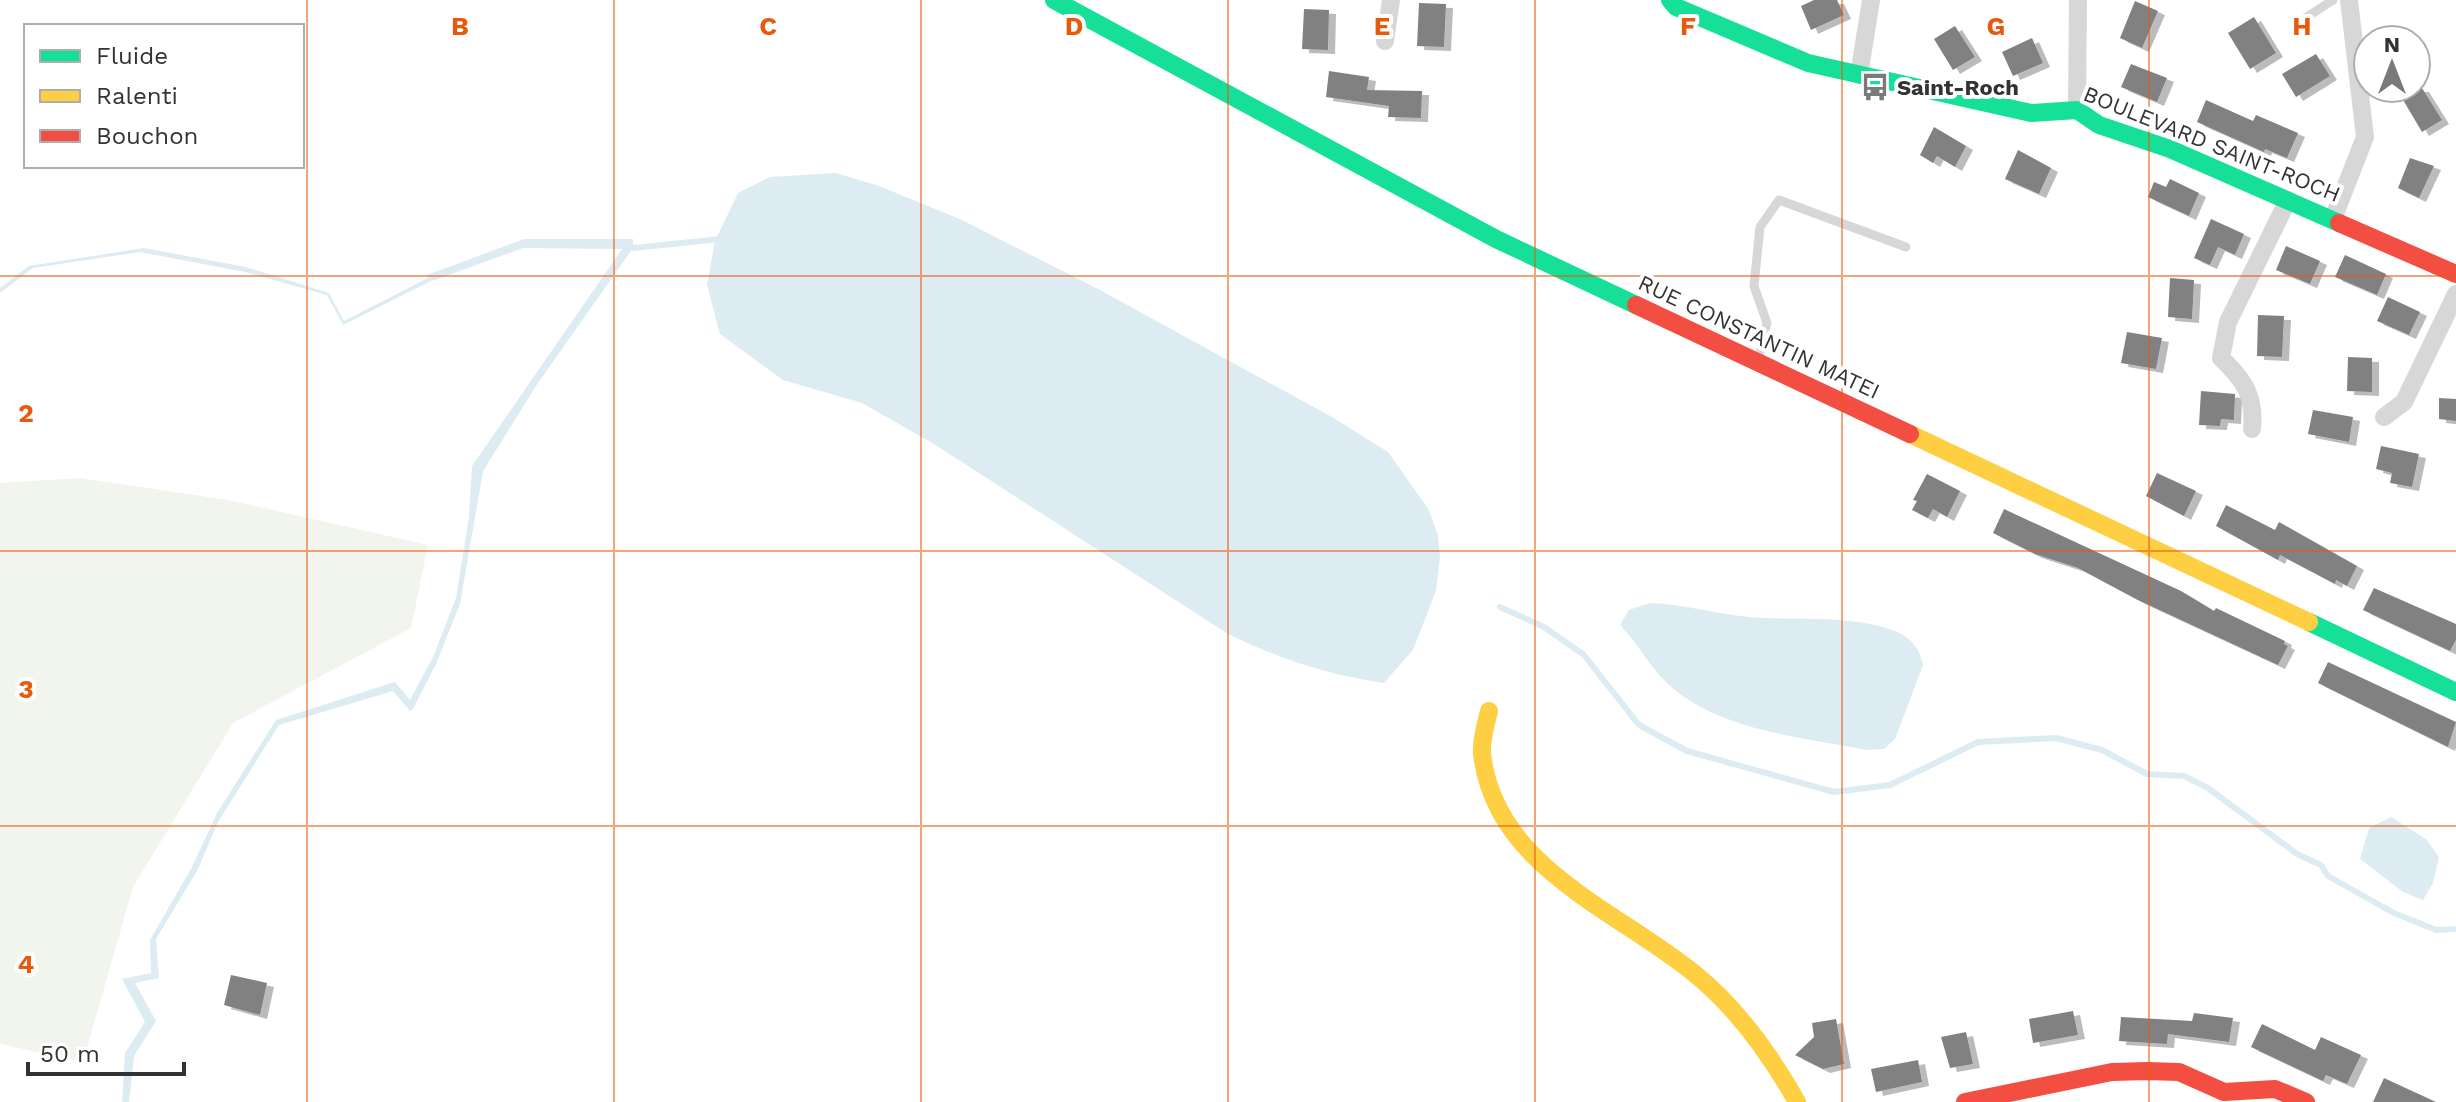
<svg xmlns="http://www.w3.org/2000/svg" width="2456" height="1102" font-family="'Work Sans',sans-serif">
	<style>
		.green { fill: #f1f5ed }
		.water { fill: #ddebf3 }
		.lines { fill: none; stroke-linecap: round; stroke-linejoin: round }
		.stream { stroke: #ddebf3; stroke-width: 6 }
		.building { fill: #818181; filter: url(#shadow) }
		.lane { stroke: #d7d7d7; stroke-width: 9 }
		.street { stroke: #d7d7d7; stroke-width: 18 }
		.fast { stroke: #16e098; stroke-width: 18 }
		.slow { stroke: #ffcf43; stroke-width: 18 }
		.jam { stroke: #f24e42; stroke-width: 18 }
		.grid { fill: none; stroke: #e8590c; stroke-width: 2; stroke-opacity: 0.55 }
		.labels { text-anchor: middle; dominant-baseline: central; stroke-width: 8; stroke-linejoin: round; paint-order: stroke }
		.poi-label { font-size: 22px; font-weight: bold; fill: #333; stroke: #fff; text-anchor: start }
		.street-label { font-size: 22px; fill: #333; stroke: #fff }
		.grid-label { font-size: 26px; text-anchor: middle; font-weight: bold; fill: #e8590c; stroke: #fff; stroke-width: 8; stroke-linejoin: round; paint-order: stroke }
	</style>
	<defs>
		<filter id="shadow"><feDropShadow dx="7" dy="4" stdDeviation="0" flood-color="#0004"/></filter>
	</defs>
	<rect width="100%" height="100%" fill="#fff"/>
	<path class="green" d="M80 478 228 500 428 545 411 628 233 723 133 887 83 1062 0 1044V483Z"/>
	<path class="water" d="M836 173 879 186 962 220 1098 289 1332 417 1388 452 1429 510 1438 536 1440 557 1436 591 1413 650 1384 683C1328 675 1280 659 1228 634L934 444 862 403 783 380 720 334 707 285 715 241 738 193 770 177Z
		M524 239H633V248L536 386 483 471 460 604 436 664 413 709 410 711 393 691 279 725 218 822 197 871 156 939 159 978 135 983 156 1021 134 1056 129 1102H122L125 1053 145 1022 122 979 151 973 150 940 192 867 217 813 276 720 395 682 410 700 434 655 456 598 469 517 472 466 622 249 523 248 429 282 343 325 327 295 245 272 140 252 33 268 0 293V288L29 266 144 248 246 267 329 293 344 321 428 278 427 275Z
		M1650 603C1683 604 1716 614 1749 617 1795 621 1853 614 1897 632 1912 639 1920 649 1923 665L1895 739 1884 749 1867 750C1801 737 1717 731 1666 682 1649 666 1637 642 1620 625L1629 610Z
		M2391 817 2426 839 2439 857 2433 883 2423 900 2403 892 2360 859 2369 828Z"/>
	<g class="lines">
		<path class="stream" d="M633 248 721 239
			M1500 607 1544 627 1584 655 1639 725 1687 751 1834 792 1890 785 1978 742 2056 738 2102 750 2147 774 2184 776 2208 788 2297 854 2321 865 2328 876 2394 913 2436 930 2456 929"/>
	</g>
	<path class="building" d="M1814 0H1837L1844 15 1811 30 1801 6Z
		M2135 1 2158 11 2142 48 2120 38Z
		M1419 3 1446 4 1444 47 1417 46Z
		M1304 9 1329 10 1328 50 1302 49Z
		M2254 17 2276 53 2250 69 2228 33Z
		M1955 26 1975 57 1953 70 1934 39Z
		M2032 38 2043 63 2013 76 2002 52Z
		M2316 54 2330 76 2296 97 2282 74Z
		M2131 64 2167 78 2157 102 2121 87Z
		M1329 71 1369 77 1367 90 1422 91 1421 118 1388 117 1389 106 1326 97Z
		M2396 88H2422L2442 120 2422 132Z
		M2206 100 2253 121 2256 115 2298 133 2287 158 2265 149 2264 152 2197 122Z
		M1934 127 1966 146 1955 167 1937 156 1933 163 1920 155Z
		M2018 150 2051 168 2039 194 2005 179Z
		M2410 158 2434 166 2419 198 2398 188Z
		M2170 179 2199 193 2189 216 2148 197 2154 182 2166 187Z
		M2211 219 2244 234 2235 255 2218 247 2210 265 2194 258Z
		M2286 246 2320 261 2310 284 2276 270Z
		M2345 255 2386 274 2377 295 2335 277Z
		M2170 278 2194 280 2192 319 2168 317Z
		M2388 297 2420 312 2409 335 2377 321Z
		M2258 315 2284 316 2282 357 2257 356Z
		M2127 332 2162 338 2156 369 2121 363Z
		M2348 357 2372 358V392L2347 391Z
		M2201 391 2235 394 2234 420 2221 419 2220 426 2199 425Z
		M2439 398 2456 399V421L2439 419Z
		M2313 410 2353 417 2349 442 2308 434Z
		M2381 446 2419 454 2412 487 2390 483 2392 473 2376 469Z
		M2157 473 2196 491 2184 516 2146 496Z
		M1927 474 1960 491 1947 517 1933 509 1928 518 1912 510 1917 501 1913 500Z
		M2226 505 2275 530 2279 522 2357 566 2347 586 2336 580 2335 584 2280 555 2278 560 2216 526Z
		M2004 509 2181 591 2214 611 2216 608 2285 641 2284 644 2288 646 2278 665 2138 600 2078 568 2035 554 1993 533Z
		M2374 588 2456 624V640L2450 651 2363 610Z
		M2328 662 2456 722 2448 747 2318 683Z
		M231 975 267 983 260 1015 224 1005Z
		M2073 1011 2078 1035 2033 1043 2029 1019Z
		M2194 1013 2233 1018 2229 1042 2168 1034 2167 1044 2119 1041 2121 1017 2192 1021Z
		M1836 1019 1844 1064 1823 1069 1795 1055 1814 1037 1812 1023Z
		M2262 1024 2315 1050 2321 1037 2361 1055 2347 1084 2326 1075 2323 1081 2251 1047Z
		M1966 1032 1973 1064 1950 1068 1941 1037Z
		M1918 1060 1922 1082 1876 1092 1871 1069Z
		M2384 1078 2436 1102H2373Z"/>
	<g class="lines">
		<path class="lane" d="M2296 24 2333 0
			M1758 360 1767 323 1754 286 1760 227 1779 200 1906 247"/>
		<path class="street" d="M1385 41 1391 0
			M1859 75 1871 0
			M2077 110 2078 0
			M2333 219 2365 137 2349 0
			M2384 417 2404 402 2456 294
			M2252 429C2255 396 2245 381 2221 358L2228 322 2288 200"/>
		<path class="fast" d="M1054 0 1496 239 1636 305
			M1670 0 1676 7 1808 63 2031 113 2077 110 2099 125 2170 149 2339 223
			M2309 622 2456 692"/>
		<path class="slow" d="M1910 434 2309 622
			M1489 711C1486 724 1481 739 1482 753 1494 867 1617 910 1695 974 1738 1009 1770 1054 1797 1102"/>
		<path class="jam" d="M2339 223 2456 274
			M1636 305 1910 434
			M1965 1102 2112 1072 2148 1071 2179 1072 2224 1092 2275 1089 2306 1102"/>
	</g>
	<path class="grid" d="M307 0V1102M614 0V1102M921 0V1102M1228 0V1102M1535 0V1102M1842 0V1102M2149 0V1102M0 276H2456M0 551H2456M0 826H2456"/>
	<defs>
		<symbol id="bus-bare" viewBox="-9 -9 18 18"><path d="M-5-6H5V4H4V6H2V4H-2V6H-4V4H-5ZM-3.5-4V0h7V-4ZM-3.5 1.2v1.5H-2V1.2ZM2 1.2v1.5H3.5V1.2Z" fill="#7a7a7a" stroke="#fff" stroke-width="2.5" paint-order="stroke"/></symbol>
	</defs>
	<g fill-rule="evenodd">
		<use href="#bus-bare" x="1855" y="67" width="40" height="40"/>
	</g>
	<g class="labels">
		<g class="poi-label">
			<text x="1897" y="87">Saint-Roch</text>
		</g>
		<g class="street-label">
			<text transform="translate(2212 144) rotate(22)">BOULEVARD SAINT-ROCH</text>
			<text transform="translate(1759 337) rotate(25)">RUE CONSTANTIN MATEI</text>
		</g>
	</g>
	<g class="grid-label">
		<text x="460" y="35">B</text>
		<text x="768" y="35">C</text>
		<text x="1074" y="35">D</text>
		<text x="1382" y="35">E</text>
		<text x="1688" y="35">F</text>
		<text x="1996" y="35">G</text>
		<text x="2302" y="35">H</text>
		<text x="26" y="422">2</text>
		<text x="26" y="698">3</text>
		<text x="26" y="973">4</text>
	</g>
	<rect x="24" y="24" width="280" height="144" fill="#ffffff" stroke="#adadad" stroke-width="2"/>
	<rect x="40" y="50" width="40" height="12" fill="#16e098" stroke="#adadad" stroke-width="2"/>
	<text x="96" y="64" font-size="24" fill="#333333">Fluide</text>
	<rect x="40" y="90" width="40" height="12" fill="#ffcf43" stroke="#adadad" stroke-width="2"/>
	<text x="96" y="104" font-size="24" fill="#333333">Ralenti</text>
	<rect x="40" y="130" width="40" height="12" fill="#f24e42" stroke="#adadad" stroke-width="2"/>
	<text x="96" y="144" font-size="24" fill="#333333">Bouchon</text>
	<g transform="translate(2392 64)"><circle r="38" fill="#ffffff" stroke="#adadad" stroke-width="2"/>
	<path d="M0-6L14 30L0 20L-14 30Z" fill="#7a7a7a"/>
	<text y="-12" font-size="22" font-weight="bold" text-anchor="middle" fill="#333333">N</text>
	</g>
	<path d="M28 1062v12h156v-12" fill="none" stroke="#333333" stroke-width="4"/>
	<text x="40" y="1062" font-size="24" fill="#333333" stroke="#ffffff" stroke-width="6" paint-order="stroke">50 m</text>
</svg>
